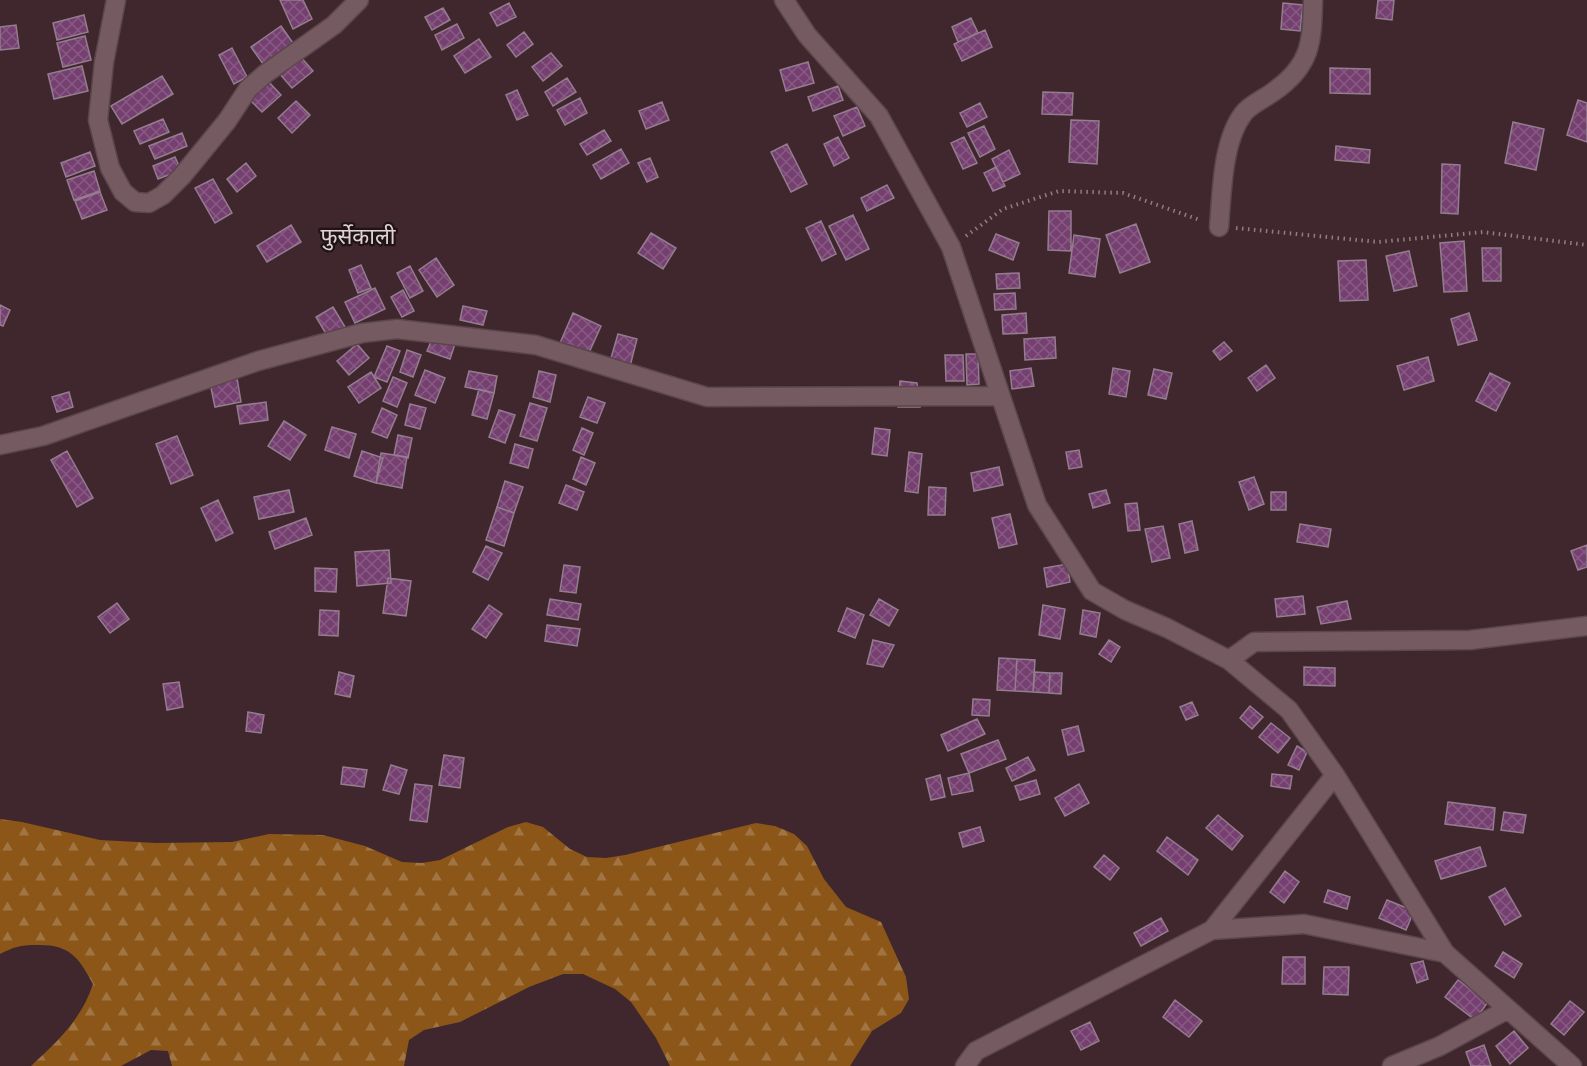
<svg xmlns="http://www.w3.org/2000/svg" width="1587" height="1066" font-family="'Nunito Sans','Noto Sans Devanagari',sans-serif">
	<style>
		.forest { fill: url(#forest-firs) }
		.building { fill: url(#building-cross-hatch); stroke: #937d8f; stroke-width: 1.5 }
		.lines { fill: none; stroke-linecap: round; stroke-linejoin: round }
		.street-casing { stroke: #5a464b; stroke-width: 21 }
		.path { stroke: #917d82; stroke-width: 4; stroke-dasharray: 1.5 4.5; stroke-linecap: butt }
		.street { stroke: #765a61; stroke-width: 18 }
		.labels { text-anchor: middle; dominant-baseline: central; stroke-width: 4.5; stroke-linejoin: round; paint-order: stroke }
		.quarter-label { font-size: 22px; fill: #e2d2d5; stroke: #1e1316 }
	</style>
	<defs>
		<pattern id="forest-firs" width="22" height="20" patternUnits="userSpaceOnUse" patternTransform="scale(1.5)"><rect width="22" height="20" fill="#8b5617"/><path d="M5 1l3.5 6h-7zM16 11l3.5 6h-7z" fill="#a07543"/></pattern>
		<pattern id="building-cross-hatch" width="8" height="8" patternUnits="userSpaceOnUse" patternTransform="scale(1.5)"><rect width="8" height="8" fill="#753f6f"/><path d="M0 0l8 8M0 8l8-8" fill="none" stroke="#885a83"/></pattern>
	</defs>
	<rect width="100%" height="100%" fill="#3f272d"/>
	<path class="forest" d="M0 819 22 822 100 840 156 843 232 842 269 834 323 835 365 846 402 862 422 863 440 860 508 827 526 822 543 827 570 849 587 857 606 858 625 855 756 823 775 826 794 834 807 846 824 879 846 907 881 922 906 977 909 999 901 1013 872 1031 850 1066H670L656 1038 631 1002 615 989 583 974H563L529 987 460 1022 424 1030 409 1040 404 1066H172L168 1051 151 1050 121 1066H31C58 1041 81 1020 93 984 78 956 69 944 36 945 20 945 14 947 0 954Z"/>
	<path class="building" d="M280 0H303L312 19 293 29Z
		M1378 0H1394L1392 20 1376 18Z
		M509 3 516 17 497 26 490 13Z
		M1283 3 1303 5 1300 31 1281 29Z
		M443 8 450 20 432 30 425 17Z
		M84 15 88 32 57 40 53 23Z
		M971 18 978 33 958 42 952 27Z
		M457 24 464 38 442 50 435 35Z
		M16 25 19 48 0 50V27Z
		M281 26 293 43 263 64 251 47Z
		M985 30 992 47 962 61 954 44Z
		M524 32 533 44 516 57 507 45Z
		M85 36 91 60 63 67 57 43Z
		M479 39 491 57 465 73 454 56Z
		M232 48 247 77 234 84 219 55Z
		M551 53 562 66 543 81 532 67Z
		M299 55 313 71 292 88 279 73Z
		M808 62 814 83 786 91 780 70Z
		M82 66 88 91 54 99 48 74Z
		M1330 68 1370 69V94L1330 93Z
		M162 76 173 94 122 124 111 106Z
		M567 78 576 92 553 106 545 92Z
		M267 80 281 95 262 112 248 98Z
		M838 86 843 100 813 111 808 97Z
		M517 90 528 115 517 120 506 95Z
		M1043 92 1073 93 1072 115 1042 114Z
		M580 98 587 113 565 125 557 110Z
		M1578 100 1587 103V142L1567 135Z
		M296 101 310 115 292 133 278 118Z
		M662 102 669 120 646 129 639 111Z
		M980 103 987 117 967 127 960 113Z
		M857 107 865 126 843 136 834 116Z
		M163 119 169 132 140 144 134 131Z
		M1071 120 1099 121 1097 164 1069 162Z
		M1513 122 1544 129 1536 170 1505 163Z
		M984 126 995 149 980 157 968 133Z
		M604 130 611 141 587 155 580 144Z
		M182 133 187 146 155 159 149 146Z
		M838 137 849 158 834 166 824 144Z
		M964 137 977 163 963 169 951 143Z
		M787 144 807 184 791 192 771 152Z
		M1336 146 1370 150 1369 163 1335 160Z
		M621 149 629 163 601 179 593 165Z
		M1009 150 1020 174 1003 182 992 159Z
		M90 152 95 166 66 177 61 163Z
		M175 157 181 170 158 179 153 166Z
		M650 158 658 177 647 182 638 163Z
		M246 163 256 176 237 192 227 179Z
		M1442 164 1460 165 1458 214 1441 213Z
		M996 167 1005 186 993 191 984 173Z
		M94 171 100 191 74 200 67 180Z
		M213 179 232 213 215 223 195 188Z
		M887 185 894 198 867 211 861 198Z
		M100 192 107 210 82 219 75 201Z
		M1049 211H1071V251L1048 250Z
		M853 215 869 249 846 260 829 226Z
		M821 221 836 254 822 261 806 228Z
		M1136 224 1150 262 1120 273 1106 235Z
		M291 225 301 242 267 262 257 246Z
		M651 233 676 248 663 269 638 253Z
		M996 234 1019 243 1013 260 989 250Z
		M1074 235 1100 239 1095 277 1069 273Z
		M1464 241 1467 291 1444 292 1440 243Z
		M1482 248H1501V281H1483Z
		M1409 251 1417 286 1394 291 1386 256Z
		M436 258 454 285 437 297 419 270Z
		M1366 260 1368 300 1340 301 1338 261Z
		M361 265 371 288 358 293 349 270Z
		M410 266 423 291 410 298 397 273Z
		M1019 273 1020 288 997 289 996 274Z
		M375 288 385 309 355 323 345 302Z
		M403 290 414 311 402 317 391 297Z
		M1015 293 1016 309 995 310 994 294Z
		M0 305 10 310 3 326 0 325Z
		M463 306 487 311 483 325 460 320Z
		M333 307 345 327 328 337 316 317Z
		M573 313 601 326 588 355 560 343Z
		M1026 313 1027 333 1003 334 1002 315Z
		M1469 313 1477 340 1458 345 1451 319Z
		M618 334 637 339 629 370 609 365Z
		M433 337 455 344 450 359 427 351Z
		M1055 337 1056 358 1025 360 1024 339Z
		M1224 342 1232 351 1220 360 1213 351Z
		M357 344 369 358 349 375 337 361Z
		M387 346 400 351 387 382 374 377Z
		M407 350 421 355 413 377 400 372Z
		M966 354H978L979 384 967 385Z
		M945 355H963L964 381H946Z
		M1428 357 1434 381 1404 390 1397 366Z
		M1266 365 1275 378 1257 391 1248 378Z
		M1031 368 1034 386 1012 389 1010 371Z
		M1113 368 1130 371 1126 397 1109 394Z
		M1154 369 1172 373 1166 399 1148 395Z
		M425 370 445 378 435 403 415 395Z
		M469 371 497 376 494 393 465 387Z
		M539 371 556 375 550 402 533 397Z
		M371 372 381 388 359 403 348 387Z
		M1490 373 1510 383 1496 411 1476 401Z
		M393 377 407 383 397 407 383 401Z
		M237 378 241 402 215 407 210 383Z
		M900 381 917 383 920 407H898Z
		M479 389 494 393 487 419 472 415Z
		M69 392 73 407 57 412 52 397Z
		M588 397 605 403 597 423 580 417Z
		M266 402 268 420 240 424 237 406Z
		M530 403 547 408 537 441 520 436Z
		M410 404 426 408 420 429 405 425Z
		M382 408 397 415 387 438 372 432Z
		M499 410 515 415 505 443 489 437Z
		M284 421 306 435 290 460 268 446Z
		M332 427 356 434 349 458 325 450Z
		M582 428 593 433 584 455 573 450Z
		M875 428 890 430 887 456 872 454Z
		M398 435 412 438 408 458 394 455Z
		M177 436 193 475 171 484 156 444Z
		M515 444 533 449 528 468 510 463Z
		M1079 450 1082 467 1069 469 1066 452Z
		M67 451 93 498 77 507 51 460Z
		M362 451 383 458 376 483 354 476Z
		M909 452 922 454 918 493 905 491Z
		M381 453 407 457 402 488 376 483Z
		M581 457 595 463 586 485 573 479Z
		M999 467 1003 485 974 491 971 473Z
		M1254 477 1264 504 1249 510 1239 482Z
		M505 481 523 487 514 513 497 507Z
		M566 485 584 492 577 510 559 503Z
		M929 487 946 488 945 515H928Z
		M289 490 294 512 259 519 254 497Z
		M1106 490 1110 503 1093 508 1089 494Z
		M1271 492H1286V510H1271Z
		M218 500 233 533 216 541 201 508Z
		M1137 503 1140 530 1128 531 1125 504Z
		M497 507 514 513 504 546 486 540Z
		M1010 514 1017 544 999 548 992 518Z
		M306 518 312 535 275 549 269 532Z
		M1192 521 1198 550 1185 553 1179 524Z
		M1300 524 1331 529 1328 547 1297 542Z
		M1163 526 1170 558 1152 562 1145 529Z
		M1587 545V567L1578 570 1571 551Z
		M486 546 502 553 488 580 473 572Z
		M389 550 391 583 357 586 355 552Z
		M1067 564 1070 582 1047 587 1044 568Z
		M564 565 580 567 576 593 560 591Z
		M315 568 337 569 336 592 315 591Z
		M388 578 411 581 406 616 383 613Z
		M1303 596 1305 614 1277 617 1275 599Z
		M550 599 581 604 578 620 547 615Z
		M879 599 898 610 889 626 870 615Z
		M1347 601 1351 619 1321 624 1317 607Z
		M117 603 129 619 110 633 98 617Z
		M489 605 502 614 486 638 472 629Z
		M1043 605 1065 609 1060 639 1039 635Z
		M847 608 864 615 855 638 838 631Z
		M320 610 339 611 338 636 319 635Z
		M1083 610 1100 613 1096 637 1080 634Z
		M547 625 580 629 577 646 545 641Z
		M873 640 894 645 883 667 867 664Z
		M1109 640 1120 647 1111 662 1099 654Z
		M999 658 1017 659 1015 691 997 690Z
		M1017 659 1035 660 1033 692 1015 691Z
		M1304 667 1335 668V686L1304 685Z
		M339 672 354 676 350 697 335 694Z
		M1035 672 1050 673 1049 693 1033 692Z
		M1050 673H1062L1061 694 1049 693Z
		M179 682 183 707 167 710 163 684Z
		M973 699 990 700 989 716 972 715Z
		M1192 702 1198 715 1186 720 1180 707Z
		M1250 706 1263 717 1252 729 1240 718Z
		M248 712 264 715 261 733 246 731Z
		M977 719 985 734 948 751 941 735Z
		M1271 723 1290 738 1278 753 1259 737Z
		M1078 726 1084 751 1068 755 1062 730Z
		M998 740 1006 759 969 773 961 754Z
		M1297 746 1307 752 1299 770 1288 765Z
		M444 755 464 758 460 788 439 785Z
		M1028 757 1035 770 1012 781 1006 768Z
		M391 765 407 770 399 794 383 790Z
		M343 767 367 770 364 787 341 784Z
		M969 773 973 791 952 795 948 778Z
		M1272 774 1292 776 1290 789 1271 786Z
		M940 775 945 797 931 800 926 779Z
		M1036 780 1040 794 1020 800 1015 786Z
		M415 784 432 786 427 822 410 820Z
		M1079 784 1089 803 1065 816 1055 798Z
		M1448 802 1495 808 1493 830 1445 824Z
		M1504 812 1526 815 1523 833 1501 830Z
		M1218 815 1243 836 1232 850 1206 828Z
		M980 827 984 841 963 847 959 833Z
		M1167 837 1198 860 1188 875 1157 851Z
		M1480 847 1486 866 1441 879 1435 861Z
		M1104 855 1119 868 1110 880 1094 867Z
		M1285 871 1299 882 1284 903 1270 892Z
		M1505 888 1521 916 1505 925 1489 897Z
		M1328 890 1350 897 1347 909 1324 902Z
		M1387 900 1414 911 1406 930 1379 918Z
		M1161 918 1168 931 1141 946 1134 933Z
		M1503 952 1522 964 1514 978 1495 966Z
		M1283 957H1305V984H1282Z
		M1423 961 1428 979 1417 983 1411 964Z
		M1324 967H1349L1348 995 1323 994Z
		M1458 980 1488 1002 1475 1020 1445 997Z
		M1175 1000 1202 1021 1189 1037 1163 1017Z
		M1570 1001 1584 1012 1564 1035 1551 1024Z
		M1090 1022 1099 1041 1081 1050 1071 1031Z
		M1514 1031 1528 1048 1510 1064 1496 1046Z
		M1484 1045 1491 1066H1471L1466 1052Z"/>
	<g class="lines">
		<defs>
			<path id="street" d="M116 0 104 62 98 120 110 168 123 192 135 202 149 203 163 195 182 176 227 121 248 89 265 74 334 25 359 0
				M784 0 807 35 879 116 951 247 1037 505 1092 591 1125 610 1167 628 1229 660 1289 710 1335 775 1445 953 1572 1066
				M1219 227C1222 193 1222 142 1243 114 1249 105 1264 99 1273 92 1311 66 1312 43 1313 0
				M0 445 43 436 258 361 362 333 397 329 536 345 707 397 999 396
				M1229 660 1254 642 1470 640 1587 626
				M1212 930 1335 775
				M965 1066 976 1051 1212 930 1304 924 1445 953
				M1392 1066 1440 1046 1508 1009"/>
		</defs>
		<use href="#street" class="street-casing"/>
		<path class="path" d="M1236 228 1378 242 1483 232 1587 245
			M966 236 1003 209 1059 191 1123 193 1200 220"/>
		<use href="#street" class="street"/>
	</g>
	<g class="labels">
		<g class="quarter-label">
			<text x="358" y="237">फुर्सेकाली</text>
		</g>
	</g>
</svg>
